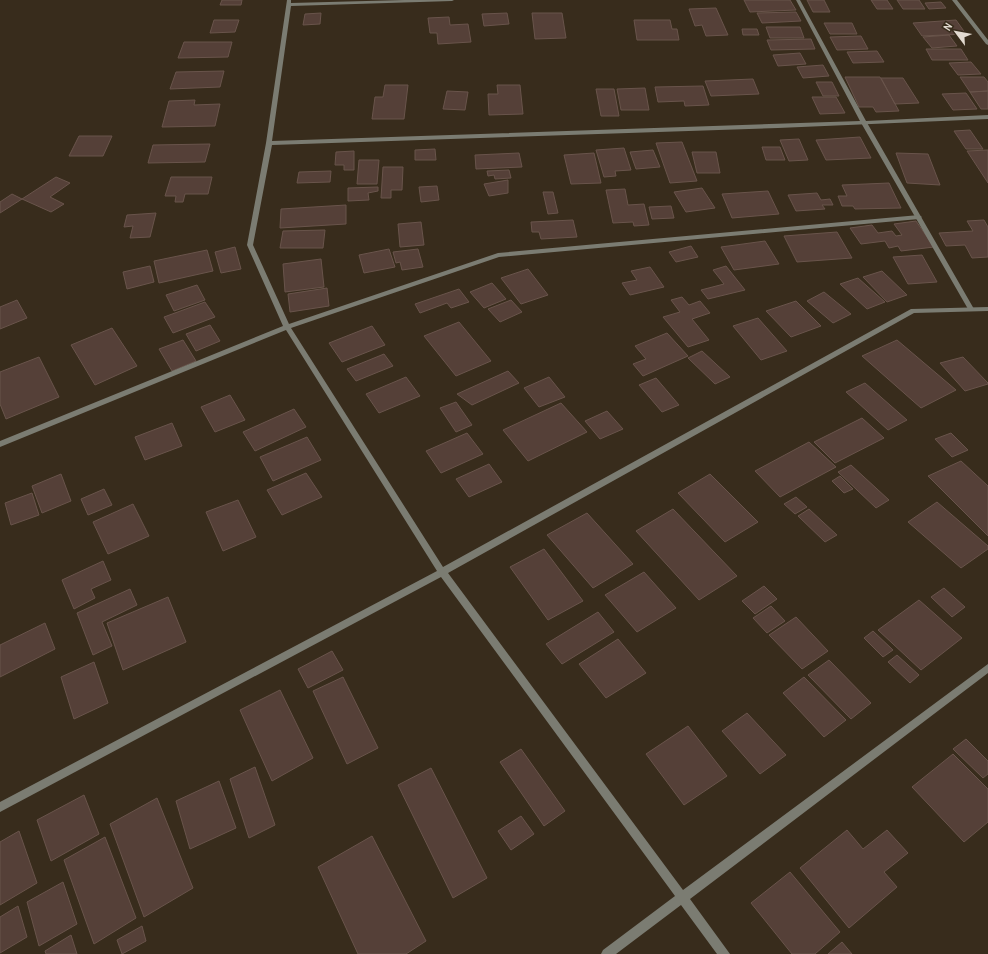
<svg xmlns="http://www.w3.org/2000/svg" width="988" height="954" font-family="'Archivo Narrow',sans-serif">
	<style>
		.building { fill: #554038; stroke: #69544b }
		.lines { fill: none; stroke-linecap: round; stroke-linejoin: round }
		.lane { fill: #7b7c72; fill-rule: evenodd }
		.street { fill: #7b7c72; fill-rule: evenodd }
	</style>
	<rect width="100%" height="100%" fill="#382c1c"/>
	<path class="building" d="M222 0H242L241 5H220Z
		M744 0H790L796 10 750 12Z
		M807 0H824L830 12H813Z
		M871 0H887L893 9H877Z
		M897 0H919L925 9H903Z
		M941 2 946 8 929 9 925 3Z
		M716 8 728 35 706 36 702 25 695 26 689 9Z
		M796 12 801 21 762 23 757 13Z
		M321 13 320 24 303 25 305 14Z
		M507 13 509 24 484 26 482 14Z
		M532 13H562L566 38 535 39Z
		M449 17 450 25 468 24 471 42 438 44 437 33H430L428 18Z
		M214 20H239L235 32 210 33Z
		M634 20H670L672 29H677L679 40H637Z
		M956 20 966 34 922 36 913 23Z
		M824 23H852L857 34H830Z
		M766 27H800L804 38H770Z
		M742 29H757L759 35H743Z
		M949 35 957 46 932 48 923 37Z
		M861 36 868 49 837 50 830 37Z
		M811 39 815 49 771 50 767 40Z
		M184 42H232L228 57 178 58Z
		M926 49H961L968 60H932Z
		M877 51 884 62 853 63 847 52Z
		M800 53 806 64 778 66 773 55Z
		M971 62 981 74 958 75 949 63Z
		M823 65 829 76 803 78 797 67Z
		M224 71 220 87 170 89 176 72Z
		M845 77H880L899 111 876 112 873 107H859Z
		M960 77H984L988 82V91L970 92Z
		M881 78H903L919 103 895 104Z
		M753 79 759 94 711 96 705 81Z
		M816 82H832L839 96H823Z
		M385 85H408L404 119H372L375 97H383Z
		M497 85H520L523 114 489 115 488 94H498Z
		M703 86 709 105 685 106 684 101 658 102 655 87Z
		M645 88 649 110H621L617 89Z
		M596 89H614L619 116H601Z
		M447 91 468 92 465 110 443 109Z
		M988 91V109H981L970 92Z
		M966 93 977 109 953 110 942 94Z
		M812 97H836L845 113 820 114Z
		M195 100 194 105 220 104 215 126 162 127 169 101Z
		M970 130 983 149H966L954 131Z
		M79 136H112L103 156H69Z
		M860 137 871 158 826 160 816 140Z
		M799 139 808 160 789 161 780 140Z
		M682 142 697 181 670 183 656 143Z
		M210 144 205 162 148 163 153 145Z
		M762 147H780L785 160H766Z
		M624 148 631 170 615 171 616 176 604 177 596 150Z
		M435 149 436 160H415V150Z
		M653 150 660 167 636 169 630 152Z
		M988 150V183L967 151Z
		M354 151V170H344V165H335L336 152Z
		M692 152H716L720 173H697Z
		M519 153 522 167 476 169 475 155Z
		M594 153 601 183 571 184 564 155Z
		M896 153 928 154 940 185 907 183Z
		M359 160H379L377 184H357Z
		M383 167H403L402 190H391V198H381Z
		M509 170 511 178 495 179 494 175 488 176 487 171Z
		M331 171 330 182 297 183 299 172Z
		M56 177 70 183 50 197 64 204 51 212 22 199Z
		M171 177H212L208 194H185L183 202H175L176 196H165Z
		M508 180V193L489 196 484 184Z
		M889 183 901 208 855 209 853 206H842L838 196H847L842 185Z
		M437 186 439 200 421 202 419 187Z
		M378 187V191L368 193 369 200 348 201V188Z
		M702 188 715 208 686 212 674 192Z
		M625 189 628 205 644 204 649 225 634 226 633 222 613 223 606 190Z
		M768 191 779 214 732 218 722 194Z
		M543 192H553L558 213 548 214Z
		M817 193 821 200 830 199 833 205H822L825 209 796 211 788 195Z
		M12 194 22 199 0 213V202Z
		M346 205V224L280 228 281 209Z
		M671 206 674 218 652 219 649 207Z
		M156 213 150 237 130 238 133 226 124 227 127 215Z
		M573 220 577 237 541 239 539 232H532L531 222Z
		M984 220 988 227V257L972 258 965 245 946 246 939 233 973 231 967 221Z
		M916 221 934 247 901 251 898 246 889 248 885 241 861 244 850 228 872 225 878 233 892 231 896 236 902 235 894 224Z
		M421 222 424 245 400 247 398 224Z
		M325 230 323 248H280L283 231Z
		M837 232 852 258 797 262 784 236Z
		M765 241 779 264 734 270 721 247Z
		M691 246 698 257 676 262 669 252Z
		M235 247 241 269 221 273 215 252Z
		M389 249 395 267 364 273 359 255Z
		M418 249 423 267 402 270 400 262 396 263 393 252Z
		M207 250 213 271 159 283 154 261Z
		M922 255 937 282 908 284 893 257Z
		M321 259 324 287 285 292 283 264Z
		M150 266 154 282 127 289 123 272Z
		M726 266 745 290 708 299 701 290 724 284 713 270Z
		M650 267 664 287 630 295 622 283 637 280 631 271Z
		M528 269 548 295 521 304 501 278Z
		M882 271 907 295 887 302 863 277Z
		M858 278 885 302 867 309 840 284Z
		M492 283 506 299 484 308 470 292Z
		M197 285 205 300 174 311 166 295Z
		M327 288 329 306 290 312 288 294Z
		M459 289 469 302 451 308 447 303 420 313 415 304Z
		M824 292 851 314 833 323 807 301Z
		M682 297 689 305 700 301 710 313 692 319 709 340 688 347 663 317 680 312 671 300Z
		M17 300 27 318 0 329V307Z
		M511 300 522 312 500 322 488 309Z
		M796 301 821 326 791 337 766 311Z
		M205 302 215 317 173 333 164 317Z
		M758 318 787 351 761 360 733 326Z
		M459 322 491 361 456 376 424 336Z
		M210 325 220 341 196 351 186 334Z
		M372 326 385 345 342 362 329 343Z
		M112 328 137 366 95 385 71 345Z
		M667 333 688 356 643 376 633 364 646 359 635 346Z
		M183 340 196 361 172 371 159 349Z
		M897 340 956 390 921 408 862 356Z
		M702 351 730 377 715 384 688 358Z
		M384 354 393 366 356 381 347 369Z
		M39 357 59 397 6 419 0 404V372Z
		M963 357 988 383V384L965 391 940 363Z
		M508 371 519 383 472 405 457 394Z
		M406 377 420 396 379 413 366 394Z
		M549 377 565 397 539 407 524 388Z
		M656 378 679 405 662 412 639 385Z
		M865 383 907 420 888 430 846 392Z
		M230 395 245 420 215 432 201 407Z
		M456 402 472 425 456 432 440 408Z
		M561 403 587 432 528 461 503 430Z
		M294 409 306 427 255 451 243 432Z
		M607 411 623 429 600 439 585 421Z
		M862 418 884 438 835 463 814 442Z
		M172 423 182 446 145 460 135 437Z
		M467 433 483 454 441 473 426 451Z
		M951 433 968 450 952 457 935 439Z
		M307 437 321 460 273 481 260 457Z
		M809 442 836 467 780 497 755 471Z
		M961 461 988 486V536L928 476Z
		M489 464 502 482 469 497 456 479Z
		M851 465 889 500 876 508 838 472Z
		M306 473 322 497 282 515 267 490Z
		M61 474 71 501 42 513 32 486Z
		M710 474 758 522 725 542 678 493Z
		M840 476 853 489 844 493 832 481Z
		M104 489 112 505 88 515 81 499Z
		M32 493 39 515 11 525 5 503Z
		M796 497 807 507 795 514 784 504Z
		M238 500 256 537 223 551 206 512Z
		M937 502 988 546V549L961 568 908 522Z
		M133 504 149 536 108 554 93 522Z
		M673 509 737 576 699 600 636 531Z
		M809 509 837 535 825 542 798 516Z
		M587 513 633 564 593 588 547 535Z
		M544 549 583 601 548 620 510 567Z
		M103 561 111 580 91 589 95 598 74 609 62 580Z
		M644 572 676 608 637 632 605 595Z
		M764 586 777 599 755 614 742 601Z
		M944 588 965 607 952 617 931 597Z
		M130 589 137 605 102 622 112 646 93 655 77 613Z
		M168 597 186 642 123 670 107 623Z
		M919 600 962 638 921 670 878 630Z
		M771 606 785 621 767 633 753 618Z
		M598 612 614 632 562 664 546 644Z
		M796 617 828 651 802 669 769 635Z
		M45 623 55 649 0 677V645Z
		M873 631 893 650 883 657 864 638Z
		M618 639 646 673 606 698 579 664Z
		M332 651 343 670 308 688 298 669Z
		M897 655 919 675 910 683 888 662Z
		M829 660 871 703 851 719 808 675Z
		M94 662 108 703 74 719 61 677Z
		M343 677 378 748 347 764 313 691Z
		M804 677 846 720 824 737 783 693Z
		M280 690 313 758 272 781 240 710Z
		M747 713 786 755 760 774 722 731Z
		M688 726 727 776 684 805 646 754Z
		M966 739 988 761V774L983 778 953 749Z
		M521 749 565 811 544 826 500 762Z
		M953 754 988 789V822L964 842 912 787Z
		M255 767 275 825 249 838 230 779Z
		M431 768 487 878 453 898 398 785Z
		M219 781 236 828 190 849 176 801Z
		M84 795 99 834 51 861 37 820Z
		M157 798 193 888 144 917 110 824Z
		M521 816 534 834 511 850 498 831Z
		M847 830 863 849 887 830 908 853 884 872 897 887 849 928 800 868Z
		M19 831 37 883 0 905V842Z
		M372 836 426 941 406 954H358L318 867Z
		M105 837 136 918 94 944 64 860Z
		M790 872 840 932 815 954H792L751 903Z
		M63 882 77 924 39 946 27 902Z
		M18 906 27 937 0 953V917Z
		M142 926 146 941 122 954 117 940Z
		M71 935 77 954H46L45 951Z
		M842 942 852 954H828Z"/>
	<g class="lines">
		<path class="lane" d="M861 120 866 121 974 309 973 311H969L968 309 860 121Z"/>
		<path class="street" d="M287 0H291V3L404 0H454L452 1 291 6 272 141 860 121 796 0H800L866 121 988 115V119L778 128 272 145 253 245 289 324 498 253 919 215 922 217 919 219 499 257 291 328 443 567 911 309 988 307V311L914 313 448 573 683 890 988 664V673L690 899 730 954H717L681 905 616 954H601L603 950 675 896 441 577 0 812V802L437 571 286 330 0 447V441L283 326 247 245 266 143Z
			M952 0H957L988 40V45L986 44Z"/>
	</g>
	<g transform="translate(956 32) rotate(302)" stroke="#382c1c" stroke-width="3" paint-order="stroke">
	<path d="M0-3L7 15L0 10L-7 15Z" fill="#e2dad0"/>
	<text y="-6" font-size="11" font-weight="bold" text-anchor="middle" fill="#e2dad0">N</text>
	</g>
</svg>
